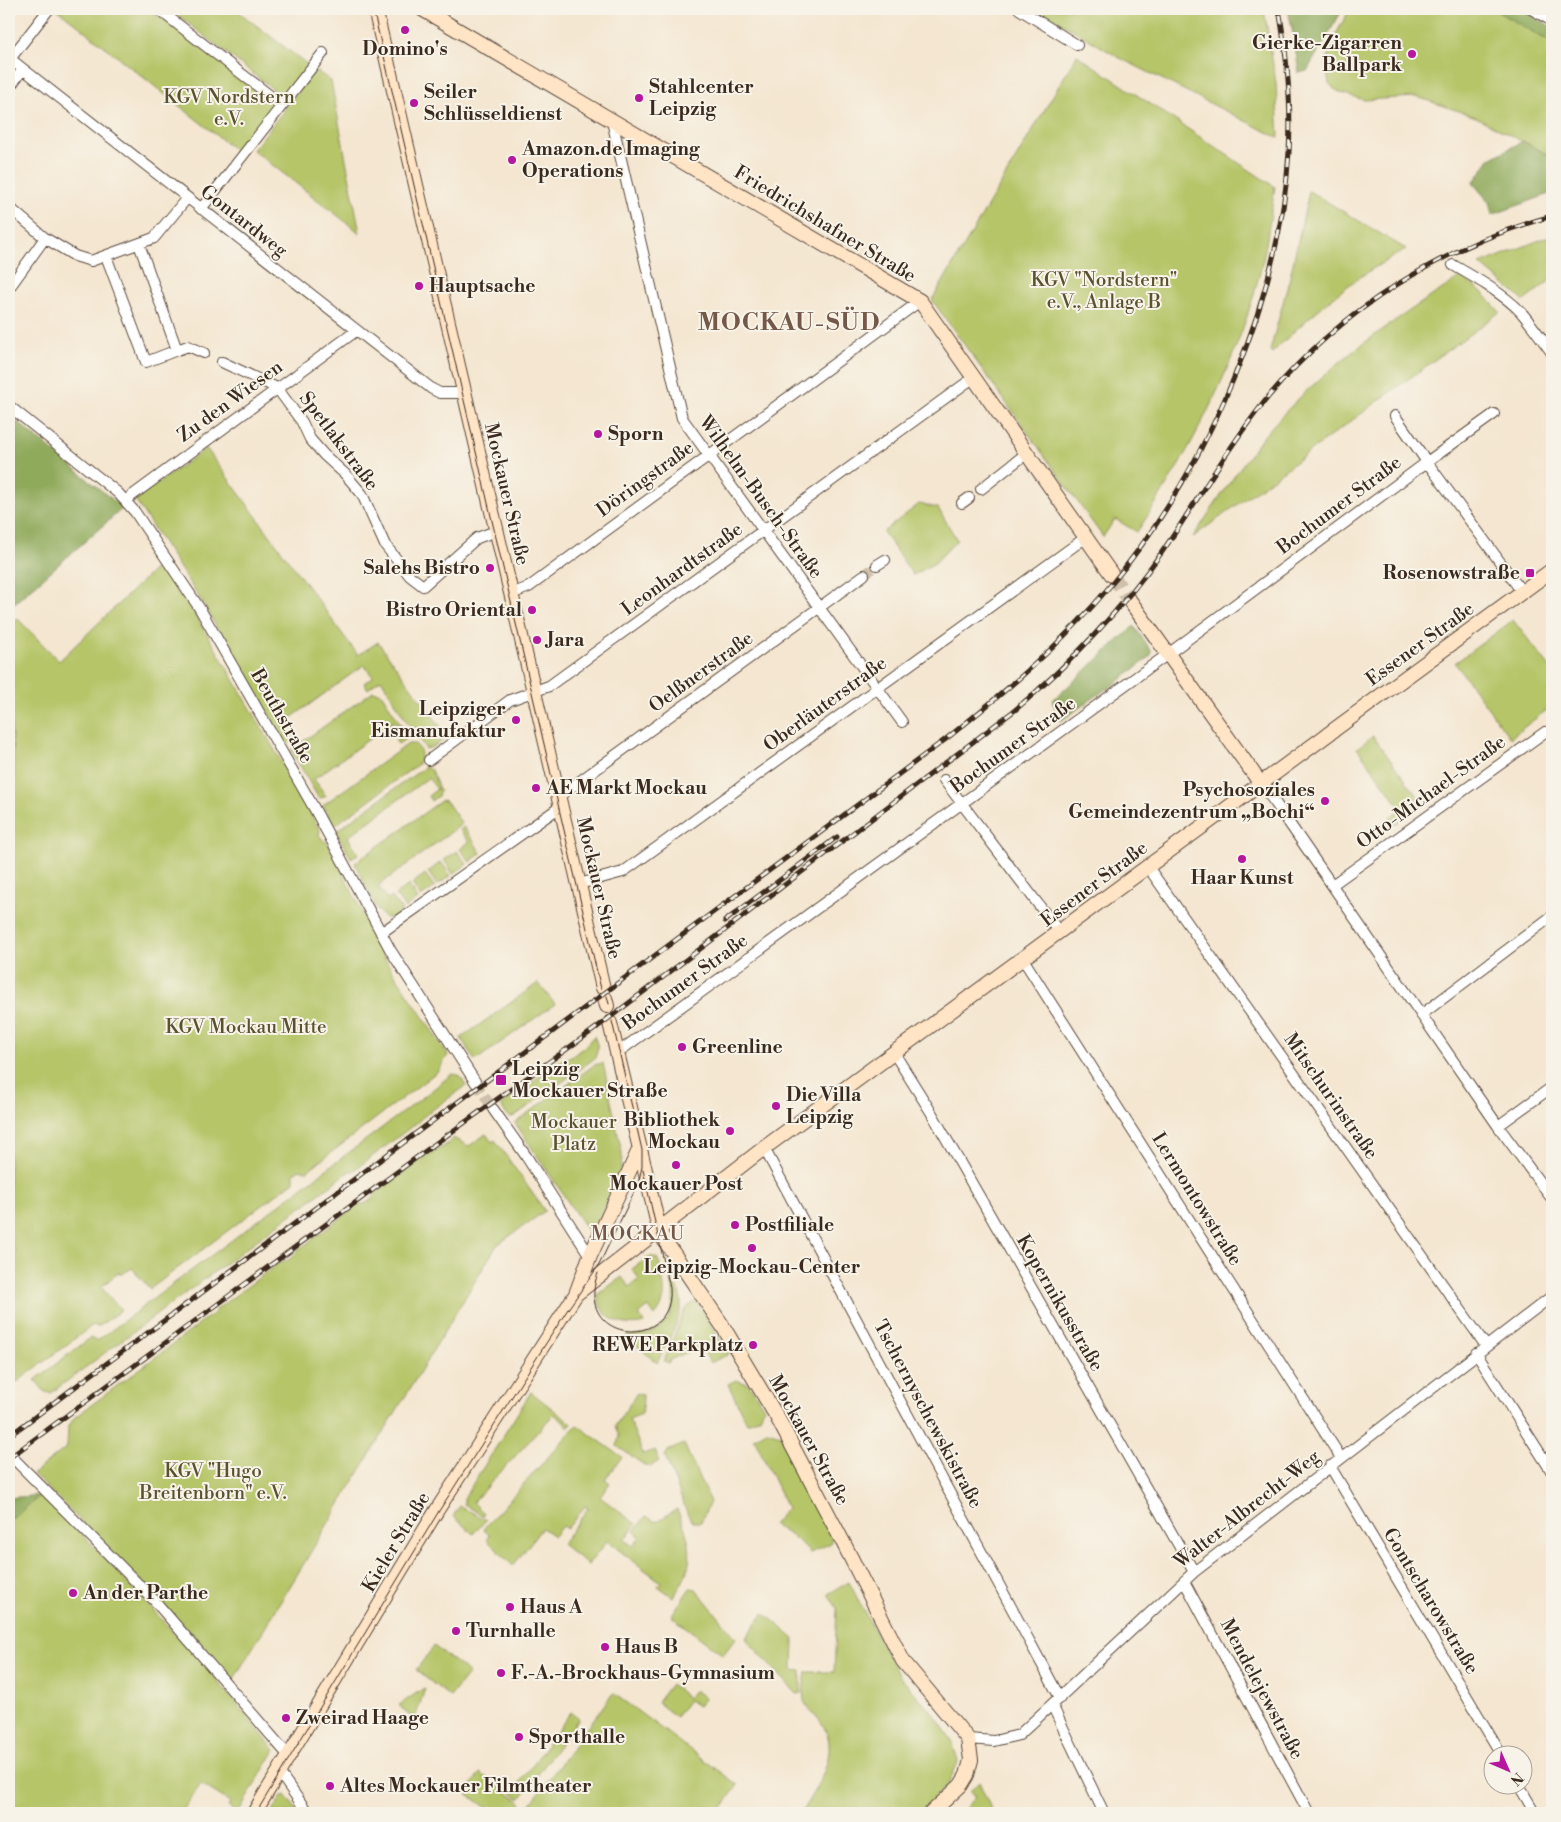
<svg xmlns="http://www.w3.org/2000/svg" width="1561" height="1822" font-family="'Libre Bodoni',serif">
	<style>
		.green { fill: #b5c568; stroke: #787843 }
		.forest { fill: #90aa5c; stroke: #666a3d }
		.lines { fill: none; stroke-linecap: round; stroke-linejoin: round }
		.street-tunnel { stroke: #cfc0ac; stroke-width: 10; stroke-dasharray: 10 5; stroke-linecap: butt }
		.secondary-tunnel { stroke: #cfc0ac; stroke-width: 14; stroke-dasharray: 14 7; stroke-linecap: butt }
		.street-casing { stroke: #574639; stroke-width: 12 }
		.secondary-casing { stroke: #574639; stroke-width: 16 }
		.street { stroke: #fff; stroke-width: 10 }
		.secondary { stroke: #ffe4c6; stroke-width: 14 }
		.tram { stroke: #3b2a1e; stroke-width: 1 }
		.rail-casing { stroke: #3b2a1e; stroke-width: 5 }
		.rail { stroke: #f7f3e8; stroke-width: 3; stroke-dasharray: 9; stroke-linecap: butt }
		.poi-dot { fill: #b5179e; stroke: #f7f3e8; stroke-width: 2 }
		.labels { text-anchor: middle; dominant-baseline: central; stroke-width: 4; stroke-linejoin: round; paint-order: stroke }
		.poi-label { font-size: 19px; font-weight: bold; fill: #3b2a1e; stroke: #f7f3e8; text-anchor: start }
		.park-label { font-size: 19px; fill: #5a5130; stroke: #f7f3e8 }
		.street-label { font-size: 19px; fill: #3b2a1e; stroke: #f7f3e8 }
		.neighbourhood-label { font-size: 20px; letter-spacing: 1px; fill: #74584a; stroke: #f7f3e8 }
		.district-label { font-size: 24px; font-weight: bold; letter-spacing: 1px; fill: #74584a; stroke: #f7f3e8 }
	</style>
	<rect width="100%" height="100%" fill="#f7f3e8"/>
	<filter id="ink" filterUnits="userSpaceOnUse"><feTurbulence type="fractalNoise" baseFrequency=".02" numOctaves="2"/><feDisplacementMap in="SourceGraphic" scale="10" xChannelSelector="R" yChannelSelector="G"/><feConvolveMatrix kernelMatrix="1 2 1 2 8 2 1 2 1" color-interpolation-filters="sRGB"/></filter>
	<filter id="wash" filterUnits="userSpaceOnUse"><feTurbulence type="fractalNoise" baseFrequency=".0096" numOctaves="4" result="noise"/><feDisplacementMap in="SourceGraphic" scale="20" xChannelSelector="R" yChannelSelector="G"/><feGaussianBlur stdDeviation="1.12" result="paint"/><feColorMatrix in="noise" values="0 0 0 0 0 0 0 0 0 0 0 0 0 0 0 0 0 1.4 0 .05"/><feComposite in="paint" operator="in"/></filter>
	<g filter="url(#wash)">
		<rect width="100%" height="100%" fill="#f4e6d0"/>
		<path class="green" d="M57 9H150L276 106 239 153Z
			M170 9H235L308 65 283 97Z
			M1038 9H1264L1276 83 1279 138 1118 57Z
			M1350 9H1493L1552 43V157L1476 117 1417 97 1364 100 1341 93 1333 88 1329 83 1326 66 1332 41Z
			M1077 55 1275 187C1270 217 1267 247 1259 276 1235 368 1189 454 1137 532L1115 519 1103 537 932 300Z
			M315 70 331 81 360 233 253 150Z
			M1309 191 1406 249C1391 258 1375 267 1360 277 1328 300 1300 325 1272 353L1270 351 1290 277Z
			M1552 235V279L1524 301 1480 264Z
			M1461 277 1482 292 1500 312 1193 537C1216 503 1238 469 1263 437 1318 371 1389 323 1461 277Z
			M206 448 358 655 378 642 448 737 433 747 426 749 407 722 381 679 368 689 364 683 373 677 364 665 284 723 294 740 287 745 283 743 268 711 265 712 204 605 135 500Z
			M919 504 938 508 957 540 935 563 913 575 883 532Z
			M162 562C218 649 269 740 320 830L319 835 324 841 327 842 371 929V938L448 1055 438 1071 307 1171 300 1169 294 1173V1181L150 1289 132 1268 121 1275 119 1272 101 1287 121 1310 98 1327 93 1325 9 1388V1260L16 1252 9 1242V786L14 771 9 692V625L17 618 59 661Z
			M1513 620 1552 670V706L1510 738 1455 663Z
			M373 691 381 693 409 737 398 744 395 740 403 733 394 721 314 779 326 796 319 799 291 750Z
			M1373 736 1423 804 1395 825 1389 818 1402 809 1357 748Z
			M408 744H415C423 750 422 757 417 765L334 826 323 805Z
			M425 767 431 770 440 791 438 796 431 801 428 796 437 789 428 778 348 837 358 854 351 858 336 831Z
			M442 800 447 802 462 824 378 886 388 900 392 897 402 911 392 918H386L378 911 355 863Z
			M464 827 481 853 470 862 460 849 469 842 460 830Z
			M457 851 467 864 453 874 444 860Z
			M441 862 451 876 437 885 428 872Z
			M425 874 435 887 421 897 412 884Z
			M409 885 418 899 405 908 395 895Z
			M538 983 555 1004 475 1061 461 1038Z
			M594 1036 598 1047 595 1058 515 1116 509 1118 501 1106 510 1098 523 1091 528 1085 564 1058 571 1057 584 1047Z
			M603 1063 622 1153C623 1181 603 1210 591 1236L515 1123 594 1065Z
			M452 1074 459 1075 466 1086C458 1092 422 1116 419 1121L353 1171H350L51 1393 45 1392 35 1380 90 1338 97 1341 431 1091Z
			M486 1134 492 1142 495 1140 545 1211 497 1245 232 1682 157 1597 33 1474 67 1447 68 1426 75 1417 196 1327C202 1317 211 1320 217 1309L279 1263C288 1261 292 1258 297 1251L358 1205C367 1204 371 1201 376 1193L422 1159 449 1143 453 1138 469 1146Z
			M650 1256 657 1258 659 1262C663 1283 670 1298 655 1316L649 1307 639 1314 644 1323C625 1329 597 1318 598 1294L622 1277 629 1287 639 1279 632 1269Z
			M671 1281C676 1287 681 1293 681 1301 682 1319 665 1347 657 1363L626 1336C662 1336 680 1316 671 1281Z
			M696 1301 729 1354 710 1363 701 1346 670 1360 669 1363 664 1361 685 1309Z
			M736 1380 749 1384 764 1408 760 1417 747 1423 728 1384Z
			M531 1392 572 1424 569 1427 554 1414 473 1502 484 1513 483 1516 464 1504V1498Z
			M637 1393 643 1395 642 1414 629 1419 643 1454 655 1450 659 1461 651 1466 644 1465 617 1446 619 1436 615 1426Z
			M577 1425 622 1457 605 1479 610 1483 600 1497 636 1524 624 1540 633 1546 640 1537 634 1531 646 1516 656 1522 677 1509C692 1543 697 1565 673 1597L658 1586 661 1582 607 1541 588 1565 562 1544 588 1508 585 1506 567 1529 562 1526 554 1536 542 1528 513 1566 487 1540 490 1536 483 1529Z
			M767 1431 781 1435 832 1531 831 1543 810 1553 795 1538 773 1525 787 1508 754 1438Z
			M684 1444 710 1502 701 1522H693L688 1515 665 1456 668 1451Z
			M41 1495 58 1508 204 1665 275 1750 238 1813 228 1807 230 1802 201 1784 181 1813H9V1521Z
			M460 1506 486 1520 473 1534 453 1516Z
			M849 1582 877 1636 901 1678 934 1714 952 1741 958 1762 949 1783 919 1813H801C815 1789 840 1756 824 1727 820 1718 809 1712 805 1703 801 1695 805 1681 806 1672H834L837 1608 828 1594Z
			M690 1588 696 1589 736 1638 723 1655 671 1616Z
			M764 1613 794 1638 793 1670 801 1671V1693L797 1694 746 1639 748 1638 746 1637Z
			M434 1646 469 1673 450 1697 416 1670Z
			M671 1684 688 1698 695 1690 705 1698 698 1706 689 1700 676 1717 657 1702Z
			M424 1688 425 1689 415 1718 406 1713 399 1705Z
			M613 1693 738 1785 718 1813H524Z
			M571 1712 579 1718 520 1799 512 1793Z
			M480 1773 522 1803 514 1813H494L466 1793Z
			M979 1782 993 1813H961L975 1797 970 1791Z
			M285 1795 299 1813H272L282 1796Z"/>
		<path class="forest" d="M1288 9H1343L1307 71 1299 73 1294 39Z
			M1493 9H1521L1552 27V43Z
			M1523 141 1552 157V193L1492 215 1489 202 1473 183 1490 159Z
			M9 415 123 508 9 608Z
			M1134 626 1152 652 1150 657 1110 688 1106 689 1061 721 1052 701Z
			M41 1495 9 1521V1498Z"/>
	</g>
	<g filter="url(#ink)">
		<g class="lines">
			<path class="street-tunnel" d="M864 575 877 565
				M476 1083 493 1109"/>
			<path class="secondary-tunnel" d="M1112 575 1130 601"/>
			<defs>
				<path id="street" d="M158 9 282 105
					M1019 9 1077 45
					M1531 9 1552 21
					M9 58 432 389 440 393H464
					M10 59 49 9
					M9 88 23 69
					M612 121 682 418 902 722
					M9 207 45 238 75 256 91 261 154 238 187 198
					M201 209 323 53
					M106 256 146 362 177 350 139 244
					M1453 265C1474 277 1504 294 1521 312 1532 325 1542 339 1552 353
					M9 288 45 238
					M177 350 188 346 204 353
					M222 362 277 388 302 422 310 439 324 455 345 474 362 494 385 545 410 576 423 586 477 538 496 531
					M9 406 118 493 135 512 200 609 314 808 391 951 476 1083
					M1395 416 1427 462 1494 414
					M981 489 1027 453
					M126 500 356 331
					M962 503 969 498
					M877 565 885 560
					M511 594 529 587 920 301
					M429 760 510 700 549 686 973 378
					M944 780 1060 933
					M1261 784 1276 804 1498 1126 1552 1199
					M558 797 864 575
					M1148 867 1486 1346
					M579 884 623 872 1085 538
					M1332 885 1545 732 1552 731
					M381 933 560 807
					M1023 959 1341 1458
					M1421 1015 1552 916
					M617 1053 1168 654 1427 462 1522 592
					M894 1053 931 1112 1194 1572
					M493 1109 526 1156 590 1256
					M1498 1126 1552 1087
					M764 1148 1060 1698
					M1476 1353 1552 1472
					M14 1459 154 1600 288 1755
					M1330 1466 1501 1754
					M1184 1581 1309 1813
					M1052 1705 1104 1813
					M968 1739 994 1741 1019 1735 1194 1572 1552 1296
					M279 1772 308 1813
					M1518 1784 1535 1813"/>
				<path id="secondary" d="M375 9 603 988
					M422 9 920 301 1112 575
					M1130 601 1261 784
					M605 998 607 1006
					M610 1023 659 1229 663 1238 722 1325 777 1417 844 1544 903 1661 968 1739 971 1760 967 1775 961 1785 931 1813
					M576 1294 764 1148 1552 570
					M254 1813 437 1510 576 1294 590 1256 640 1148"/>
			</defs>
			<use href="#street" class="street-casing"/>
			<use href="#secondary" class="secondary-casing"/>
			<use href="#street" class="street"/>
			<use href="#secondary" class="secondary"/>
			<path class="tram" d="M373 9 601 989
				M607 996 609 1004
				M598 1273C572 1344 676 1351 670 1288L643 1170
				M256 1813 439 1511 568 1309 599 1265 638 1184 642 1167V1150L612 1021"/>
			<defs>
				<path id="rail" d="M725 921 837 837
					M9 1436 946 739C1005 692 1062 644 1110 586 1206 471 1280 302 1289 152 1292 104 1287 56 1279 9
					M9 1458 439 1141 592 1031 1015 710C1071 663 1120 611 1162 552 1198 500 1229 445 1269 396 1341 310 1444 245 1552 216"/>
			</defs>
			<use href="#rail" class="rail-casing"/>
			<use href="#rail" class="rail"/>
		</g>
	</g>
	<g class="poi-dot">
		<circle cx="405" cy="30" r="5"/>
		<circle cx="1412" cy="54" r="5"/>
		<circle cx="639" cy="98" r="5"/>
		<circle cx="414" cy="103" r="5"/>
		<circle cx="512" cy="160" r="5"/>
		<circle cx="419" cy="286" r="5"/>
		<circle cx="598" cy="434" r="5"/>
		<circle cx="490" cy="568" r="5"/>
		<rect x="1525" y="568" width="10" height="10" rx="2.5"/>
		<circle cx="532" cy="610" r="5"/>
		<circle cx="537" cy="640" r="5"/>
		<circle cx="516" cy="720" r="5"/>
		<circle cx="536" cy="788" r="5"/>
		<circle cx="1325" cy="801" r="5"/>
		<circle cx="1242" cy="859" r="5"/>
		<circle cx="682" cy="1047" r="5"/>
		<rect x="495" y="1074" width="12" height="12" rx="2.5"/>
		<circle cx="776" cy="1106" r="5"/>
		<circle cx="730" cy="1131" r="5"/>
		<circle cx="676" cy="1165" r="5"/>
		<circle cx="735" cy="1225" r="5"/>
		<circle cx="752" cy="1248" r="5"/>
		<circle cx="753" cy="1345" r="5"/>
		<circle cx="73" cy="1593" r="5"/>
		<circle cx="510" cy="1607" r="5"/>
		<circle cx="456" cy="1631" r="5"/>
		<circle cx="605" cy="1647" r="5"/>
		<circle cx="501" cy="1673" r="5"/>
		<circle cx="286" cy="1718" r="5"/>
		<circle cx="519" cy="1737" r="5"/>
		<circle cx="330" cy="1786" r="5"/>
	</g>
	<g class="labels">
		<g class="poi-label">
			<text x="1402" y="43" text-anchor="end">Gierke-Zigarren<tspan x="1402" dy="22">Ballpark</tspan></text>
			<text x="405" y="49" text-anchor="middle">Domino's</text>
			<text x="649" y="87">Stahlcenter<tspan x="649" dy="22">Leipzig</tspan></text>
			<text x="424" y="92">Seiler<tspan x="424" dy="22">Schlüsseldienst</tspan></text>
			<text x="522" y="149">Amazon.de Imaging<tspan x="522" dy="22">Operations</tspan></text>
			<text x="429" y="286">Hauptsache</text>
			<text x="608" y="434">Sporn</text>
			<text x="480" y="568" text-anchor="end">Salehs Bistro</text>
			<text x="1520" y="573" text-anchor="end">Rosenowstraße</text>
			<text x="522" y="610" text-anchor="end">Bistro Oriental</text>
			<text x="547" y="640">Jara</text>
			<text x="506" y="709" text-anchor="end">Leipziger<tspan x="506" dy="22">Eismanufaktur</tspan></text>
			<text x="546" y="788">AE Markt Mockau</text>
			<text x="1315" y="790" text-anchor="end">Psychosoziales<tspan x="1315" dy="22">Gemeindezentrum „Bochi“</tspan></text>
			<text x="1242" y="878" text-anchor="middle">Haar Kunst</text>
			<text x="692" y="1047">Greenline</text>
			<text x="512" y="1069">Leipzig<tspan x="512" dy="22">Mockauer Straße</tspan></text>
			<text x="786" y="1095">Die Villa<tspan x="786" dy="22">Leipzig</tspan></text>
			<text x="720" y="1120" text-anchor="end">Bibliothek<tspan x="720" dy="22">Mockau</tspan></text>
			<text x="676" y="1184" text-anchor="middle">Mockauer Post</text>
			<text x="745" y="1225">Postfiliale</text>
			<text x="752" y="1267" text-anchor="middle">Leipzig-Mockau-Center</text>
			<text x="743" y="1345" text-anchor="end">REWE Parkplatz</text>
			<text x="83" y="1593">An der Parthe</text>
			<text x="520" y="1607">Haus A</text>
			<text x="466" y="1631">Turnhalle</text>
			<text x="615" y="1647">Haus B</text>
			<text x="511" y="1673">F.-A.-Brockhaus-Gymnasium</text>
			<text x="296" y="1718">Zweirad Haage</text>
			<text x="529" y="1737">Sporthalle</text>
			<text x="340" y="1786">Altes Mockauer Filmtheater</text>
		</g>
		<g class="park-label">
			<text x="229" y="97">KGV Nordstern<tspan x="229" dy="22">e.V.</tspan></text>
			<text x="1104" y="280">KGV "Nordstern"<tspan x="1104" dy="22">e.V., Anlage B</tspan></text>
			<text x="246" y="1027">KGV Mockau Mitte</text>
			<text x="574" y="1122">Mockauer<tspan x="574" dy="22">Platz</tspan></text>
			<text x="213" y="1471">KGV "Hugo<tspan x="213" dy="22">Breitenborn" e.V.</tspan></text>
		</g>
		<g class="street-label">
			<text transform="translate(244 221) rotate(38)">Gontardweg</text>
			<text transform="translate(825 224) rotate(31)">Friedrichshafner Straße</text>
			<text transform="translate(230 401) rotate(-36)">Zu den Wiesen</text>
			<text transform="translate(339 441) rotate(53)">Spetlakstraße</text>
			<text transform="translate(645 479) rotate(-36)">Döringstraße</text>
			<text transform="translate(507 494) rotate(77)">Mockauer Straße</text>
			<text transform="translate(761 497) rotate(54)">Wilhelm-Busch-Straße</text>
			<text transform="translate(1339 505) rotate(-37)">Bochumer Straße</text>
			<text transform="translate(682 569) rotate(-36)">Leonhardtstraße</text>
			<text transform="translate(1420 644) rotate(-36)">Essener Straße</text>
			<text transform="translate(701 672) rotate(-36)">Oelßnerstraße</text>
			<text transform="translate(825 704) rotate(-36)">Oberläuterstraße</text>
			<text transform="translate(282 716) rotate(60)">Beuthstraße</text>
			<text transform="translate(1013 745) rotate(-36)">Bochumer Straße</text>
			<text transform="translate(1431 792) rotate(-36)">Otto-Michael-Straße</text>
			<text transform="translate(1094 884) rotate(-37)">Essener Straße</text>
			<text transform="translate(599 888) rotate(77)">Mockauer Straße</text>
			<text transform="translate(685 982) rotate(-36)">Bochumer Straße</text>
			<text transform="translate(1331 1096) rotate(55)">Mitschurinstraße</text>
			<text transform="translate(1197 1199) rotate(58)">Lermontowstraße</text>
			<text transform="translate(1060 1303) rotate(60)">Kopernikusstraße</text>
			<text transform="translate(928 1414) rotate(62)">Tschernyschewskistraße</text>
			<text transform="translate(809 1440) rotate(61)">Mockauer Straße</text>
			<text transform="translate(1247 1509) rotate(-38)">Walter-Albrecht-Weg</text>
			<text transform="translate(396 1542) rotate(-59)">Kieler Straße</text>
			<text transform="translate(1431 1601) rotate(59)">Gontscharowstraße</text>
			<text transform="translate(1262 1689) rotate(62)">Mendelejewstraße</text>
		</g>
		<g class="neighbourhood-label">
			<text x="638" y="1234">MOCKAU</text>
		</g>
		<g class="district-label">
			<text x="789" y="323">MOCKAU-SÜD</text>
		</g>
	</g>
	<rect width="1561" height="1822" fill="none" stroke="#f7f3e8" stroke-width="30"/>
	<g transform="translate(1508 1770) rotate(135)"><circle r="24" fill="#f7f3e8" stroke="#aca397"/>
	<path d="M0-4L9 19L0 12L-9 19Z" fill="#b5179e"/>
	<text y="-8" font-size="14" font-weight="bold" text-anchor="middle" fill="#3b2a1e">N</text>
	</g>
</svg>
